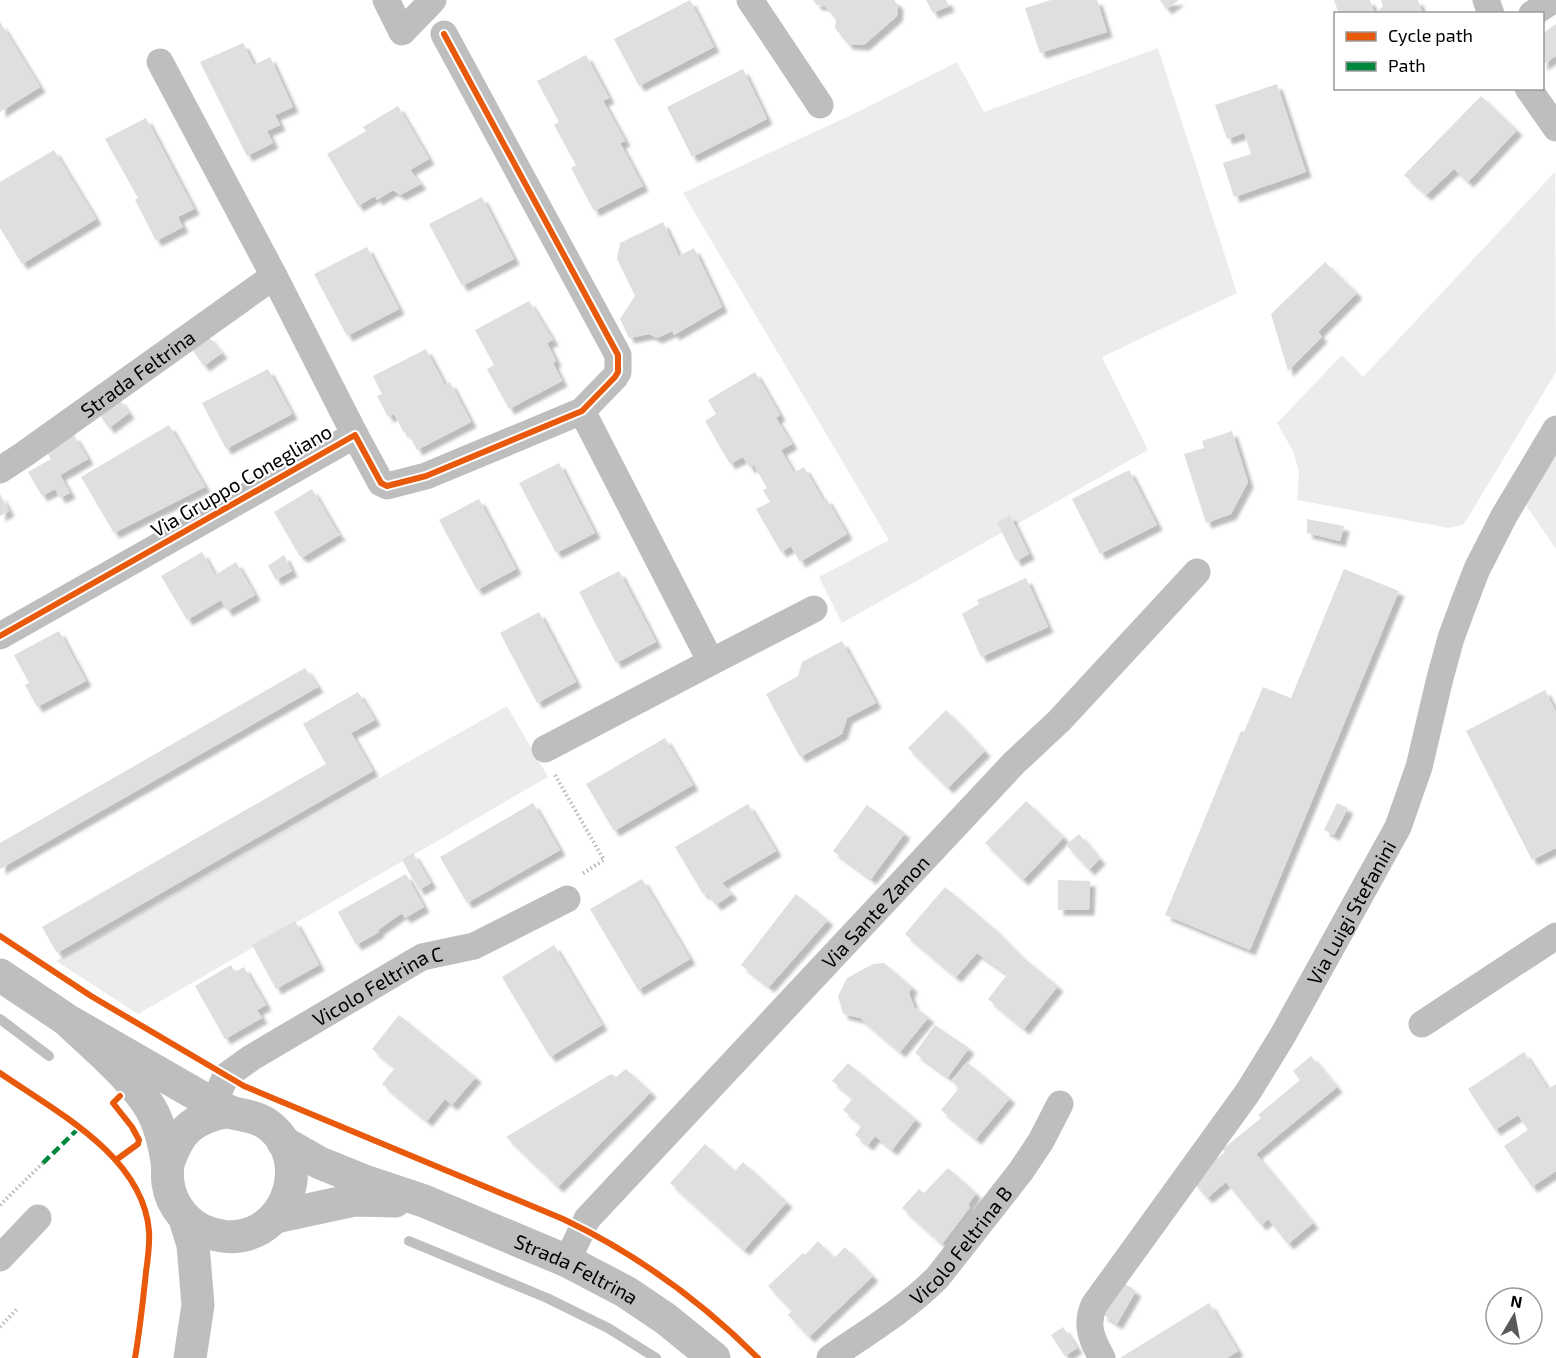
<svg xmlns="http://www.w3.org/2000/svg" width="1556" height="1358" font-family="'Exo 2',sans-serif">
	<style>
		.green { fill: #ececec }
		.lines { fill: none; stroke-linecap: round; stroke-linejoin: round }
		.stream { stroke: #bfbfbf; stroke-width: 10 }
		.building { fill: #dfdfdf; filter: url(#shadow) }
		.path { stroke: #b9b9b9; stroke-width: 4; stroke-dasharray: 1.5 3; stroke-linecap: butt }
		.minor { stroke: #bebebe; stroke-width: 27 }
		.primary { stroke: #bebebe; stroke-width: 33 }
		.quiet { stroke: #00873e; stroke-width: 4.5; stroke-dasharray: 9 4.5; stroke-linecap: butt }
		.cycleway-casing { stroke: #fff; stroke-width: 10 }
		.cycleway { stroke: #e8590c; stroke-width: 6 }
		.labels { text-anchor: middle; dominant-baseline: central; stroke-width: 4.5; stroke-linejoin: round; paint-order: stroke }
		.street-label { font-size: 20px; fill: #000; stroke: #fff }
	</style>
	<defs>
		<filter id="shadow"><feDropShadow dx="5.5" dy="5.5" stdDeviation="1.5" flood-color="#0004"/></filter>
	</defs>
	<rect width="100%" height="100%" fill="#fff"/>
	<path class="green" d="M1158 48 1237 293 1102 357 1148 450 842 623 819 577 889 540 683 193 849 116 957 62 984 112Z
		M1555 172 1556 372 1464 524 1449 528 1297 500 1299 471 1293 451 1277 423 1342 355 1363 377Z
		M1556 446V549L1523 501Z
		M507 706 548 777 138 1014 56 961Z"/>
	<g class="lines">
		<path class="stream" d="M0 1019 49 1056
			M409 1241 547 1298 608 1328 656 1358"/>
	</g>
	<path class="building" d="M690 0 714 47 639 86 614 39Z
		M813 0H894L898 5 897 16 864 45 848 44 835 28 836 19 824 5H817Z
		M926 0H946L949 6 933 13Z
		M1051 0H1097L1107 32 1040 53 1025 8Z
		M1160 0H1179L1166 9Z
		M1334 0H1370L1374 12 1368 14H1339Z
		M1381 0H1418L1422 12 1375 14 1383 6Z
		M0 22 40 87 0 112Z
		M1556 24V56L1542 65V34Z
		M243 43 254 65 270 57 293 107 275 115 280 125 267 131 273 143 247 156 200 62Z
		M586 55 609 98 603 101 625 141 620 143 643 186 594 211 571 168 576 165 554 125 559 122 537 81Z
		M743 69 767 119 692 157 667 107Z
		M1277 84 1306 172 1234 197 1223 163 1251 154 1244 133 1227 139 1215 105Z
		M1481 96 1517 130 1468 182 1454 169 1426 195 1404 175Z
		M398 106 429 159 410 170 421 184 400 195 393 190 377 200 375 196 358 206 327 154 366 131 363 127Z
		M146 118 194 209 178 217 183 227 156 241 135 200 138 198 105 139Z
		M54 150 96 219 22 264 0 228V182Z
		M482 197 514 259 462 286 429 224Z
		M663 222 679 256 694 248 722 307 674 335 672 331 657 338 649 334 629 338 620 319 635 296 617 259 620 243Z
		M367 247 399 309 347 336 314 274Z
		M1325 262 1357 293 1318 332 1322 337 1288 371 1271 314Z
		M529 301 553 340 547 343 556 361 553 363 562 381 509 409 487 369 494 365 475 330Z
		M208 336 222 353 204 366 191 348Z
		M426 349 445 385 450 382 471 422 417 450 407 431 404 433 394 414 388 417 377 396 382 394 373 376Z
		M268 369 292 414 226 449 202 403Z
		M755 372 780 415 776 418 792 444 781 450 794 473 804 467 823 500 826 498 847 534 800 562 791 546 781 552 756 509 770 502 763 490 767 488 754 465 750 468 743 457 730 464 705 421 716 414 708 400Z
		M119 399 129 413 109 428 99 414Z
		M169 425 205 487 114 533 81 477Z
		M1232 431 1248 482 1231 514 1206 523 1184 454 1204 448 1202 441Z
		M74 435 88 459 60 475 70 493 60 498 55 489 42 496 28 472 51 459 46 451Z
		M559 463 595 533 556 553 519 483Z
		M1129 470 1157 525 1100 554 1072 499Z
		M312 489 338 533 341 534 303 557 299 555 274 512Z
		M0 494 9 511 0 516Z
		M479 499 516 569 477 590 439 520Z
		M1010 515 1029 554 1016 561 997 522Z
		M1307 519 1344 526 1340 541 1307 533Z
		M202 552 215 575 236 562 255 595 227 611 221 600 187 620 161 576Z
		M284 555 292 571 276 580 268 566Z
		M1344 569 1399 591 1250 950 1165 915 1241 731 1244 732 1263 687 1291 698Z
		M619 571 656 642 616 663 579 592Z
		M1026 578 1048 627 981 657 962 614 979 604 977 600Z
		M539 612 576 682 537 703 500 633Z
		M59 631 86 681 37 707 25 685 29 683 14 655Z
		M842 641 876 703 847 718 842 734 800 757 766 694 798 676 802 662Z
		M305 668 318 687 0 869V843Z
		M1545 690 1556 712V848L1532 860 1466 731Z
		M358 692 375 720 351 733 373 771 57 953 42 927 326 764 303 724Z
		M946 710 985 751 948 788 908 748Z
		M665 738 693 785 614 831 586 784Z
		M1026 801 1064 837 1023 880 985 843Z
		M533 803 560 850 467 903 440 857Z
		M1337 803 1348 808 1334 835 1324 830Z
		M748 804 776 851 722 883 732 894 716 905 706 893 703 894 675 847Z
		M867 805 905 833 871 879 833 851Z
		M1079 834 1100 859 1089 870 1066 845Z
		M413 853 431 883 419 890 402 860Z
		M406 874 424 907 405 918 402 913 378 930 379 932 356 945 338 912Z
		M642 879 690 959 638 990 590 909Z
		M1058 880 1090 881 1089 910H1058Z
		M945 887 996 930 1019 954 1058 986 1024 1029 988 999 1007 975 1004 972 977 953 956 977 905 934Z
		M796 894 828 920 769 987 741 965Z
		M295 921 319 965 276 989 252 945Z
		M554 945 602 1025 550 1057 502 977Z
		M884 963 912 987 909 993 914 1007 929 1017 900 1052 860 1018 843 1014 838 996 847 978 873 964Z
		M231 965 235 972 244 967 266 1005 257 1010 262 1018 225 1039 195 986Z
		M399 1015 476 1077 452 1105 445 1099 427 1121 382 1084 395 1068 372 1049Z
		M935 1025 969 1048 948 1077 915 1053Z
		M1524 1052 1548 1089 1556 1084V1171L1532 1187 1504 1146 1528 1130 1518 1115 1495 1130 1468 1089Z
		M1311 1056 1337 1087 1256 1154 1313 1223 1288 1244 1268 1219 1261 1225 1226 1182 1207 1198 1194 1183 1205 1168 1225 1152 1223 1149 1261 1118 1258 1115 1300 1080 1293 1071Z
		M967 1062 1010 1098 976 1139 941 1110 959 1088 951 1081Z
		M848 1063 916 1119 892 1150 875 1136 868 1145 855 1135 862 1125 843 1110 853 1098 832 1081Z
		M626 1069 651 1092 558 1187 506 1137 611 1074 616 1077Z
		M705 1144 735 1171 743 1162 787 1202 744 1250 670 1183Z
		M948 1168 976 1193 968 1205 970 1207 942 1244 902 1208 919 1189 924 1193Z
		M818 1241 834 1258 845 1247 873 1276 809 1337 788 1315 792 1311 768 1286 803 1253 805 1255Z
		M1122 1282 1136 1291 1117 1324 1102 1314Z
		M1209 1303 1238 1351 1227 1358H1120Z
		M1063 1327 1077 1348 1065 1356 1051 1335Z"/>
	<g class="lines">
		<path class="path" d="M555 775 604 860 582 874
			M0 1205 43 1163
			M0 1327 17 1309"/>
		<g class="minor">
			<path d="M386 0 402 32 433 0"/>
			<path d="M750 0 820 105"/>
			<path d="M1486 0 1491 14"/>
			<path d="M1532 14 1553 0"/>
			<path d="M160 62 274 276 355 435"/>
			<path d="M1528 88 1556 128"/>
			<path id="s1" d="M0 470 23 455 274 276"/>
			<path d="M0 636 355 435 381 483 387 486 426 476 582 411 615 377 618 372V355L444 34"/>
			<path d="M711 662 814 609"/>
			<path d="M545 749 711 662 582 411"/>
			<path d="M1422 1024 1556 936"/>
			<path id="s2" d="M213 1104 226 1076 251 1058 422 957 474 946 567 899"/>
			<path d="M0 1258 38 1218"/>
			<path id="s3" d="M567 1261 587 1219 1014 763 1059 721 1197 572"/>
			<path id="s4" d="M830 1358C866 1333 906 1309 937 1278L1021 1171 1041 1141 1060 1104"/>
			<path id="s5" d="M1102 1358C1092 1340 1085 1325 1094 1305L1248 1092 1283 1035 1398 827 1419 767 1440 678 1451 638 1465 600 1477 569 1504 516 1556 429"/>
		</g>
		<g class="primary">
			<path d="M0 975 67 1020 213 1104C218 1106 224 1110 229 1112 244 1116 258 1116 271 1127 310 1160 290 1228 240 1236 230 1238 219 1236 209 1233 188 1226 171 1206 168 1183 167 1176 168 1168 167 1161 164 1142 160 1125 151 1109 132 1077 94 1046 67 1020"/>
			<path id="s6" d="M283 1142 320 1163 367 1182 424 1201 567 1261 626 1292 666 1319 714 1358"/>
			<path d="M168 1164C179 1130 193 1118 229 1111"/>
			<path d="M275 1217 354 1200 395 1201"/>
			<path d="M185 1219 193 1245 198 1305 190 1358"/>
		</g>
		<path class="quiet" d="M43 1163 80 1127"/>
		<defs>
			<path id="cycleway" d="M0 636 355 435 381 483 387 486 426 476 582 411 615 377 618 372V355L444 34
				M0 936 91 996 244 1086 563 1219C637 1254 700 1300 758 1358
				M0 1073C55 1111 143 1156 149 1231 150 1244 148 1258 146 1272 143 1301 140 1329 135 1358
				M116 1160 138 1144 139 1140 132 1127 113 1103 120 1096"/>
		</defs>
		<use href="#cycleway" class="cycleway-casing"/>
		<use href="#cycleway" class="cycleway"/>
	</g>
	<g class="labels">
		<g class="street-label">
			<text stroke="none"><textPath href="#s1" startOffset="168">Strada Feltrina</textPath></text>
			<text transform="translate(241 480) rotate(-30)">Via Gruppo Conegliano</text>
			<text stroke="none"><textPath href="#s3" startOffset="468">Via Sante Zanon</textPath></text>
			<text stroke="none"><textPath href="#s5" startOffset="526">Via Luigi Stefanini</textPath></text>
			<text stroke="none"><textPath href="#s2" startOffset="208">Vicolo Feltrina C</textPath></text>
			<text stroke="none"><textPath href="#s4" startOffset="174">Vicolo Feltrina B</textPath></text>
			<text stroke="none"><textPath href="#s6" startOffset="320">Strada Feltrina</textPath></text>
		</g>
	</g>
	<rect x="1334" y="12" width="210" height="78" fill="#ffffff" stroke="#999999" stroke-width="1.5"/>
	<rect x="1346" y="32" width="30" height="9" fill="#e8590c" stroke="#999999" stroke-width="1.5"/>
	<text x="1388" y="42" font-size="18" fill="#000000">Cycle path</text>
	<rect x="1346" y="62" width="30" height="9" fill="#00873e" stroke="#999999" stroke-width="1.5"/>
	<text x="1388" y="72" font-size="18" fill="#000000">Path</text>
	<g transform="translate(1514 1316) rotate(10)"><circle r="28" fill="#ffffff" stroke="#999999" stroke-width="1.5"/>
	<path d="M0-4.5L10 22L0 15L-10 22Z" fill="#595959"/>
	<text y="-9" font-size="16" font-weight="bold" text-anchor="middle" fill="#000000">N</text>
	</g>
</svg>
